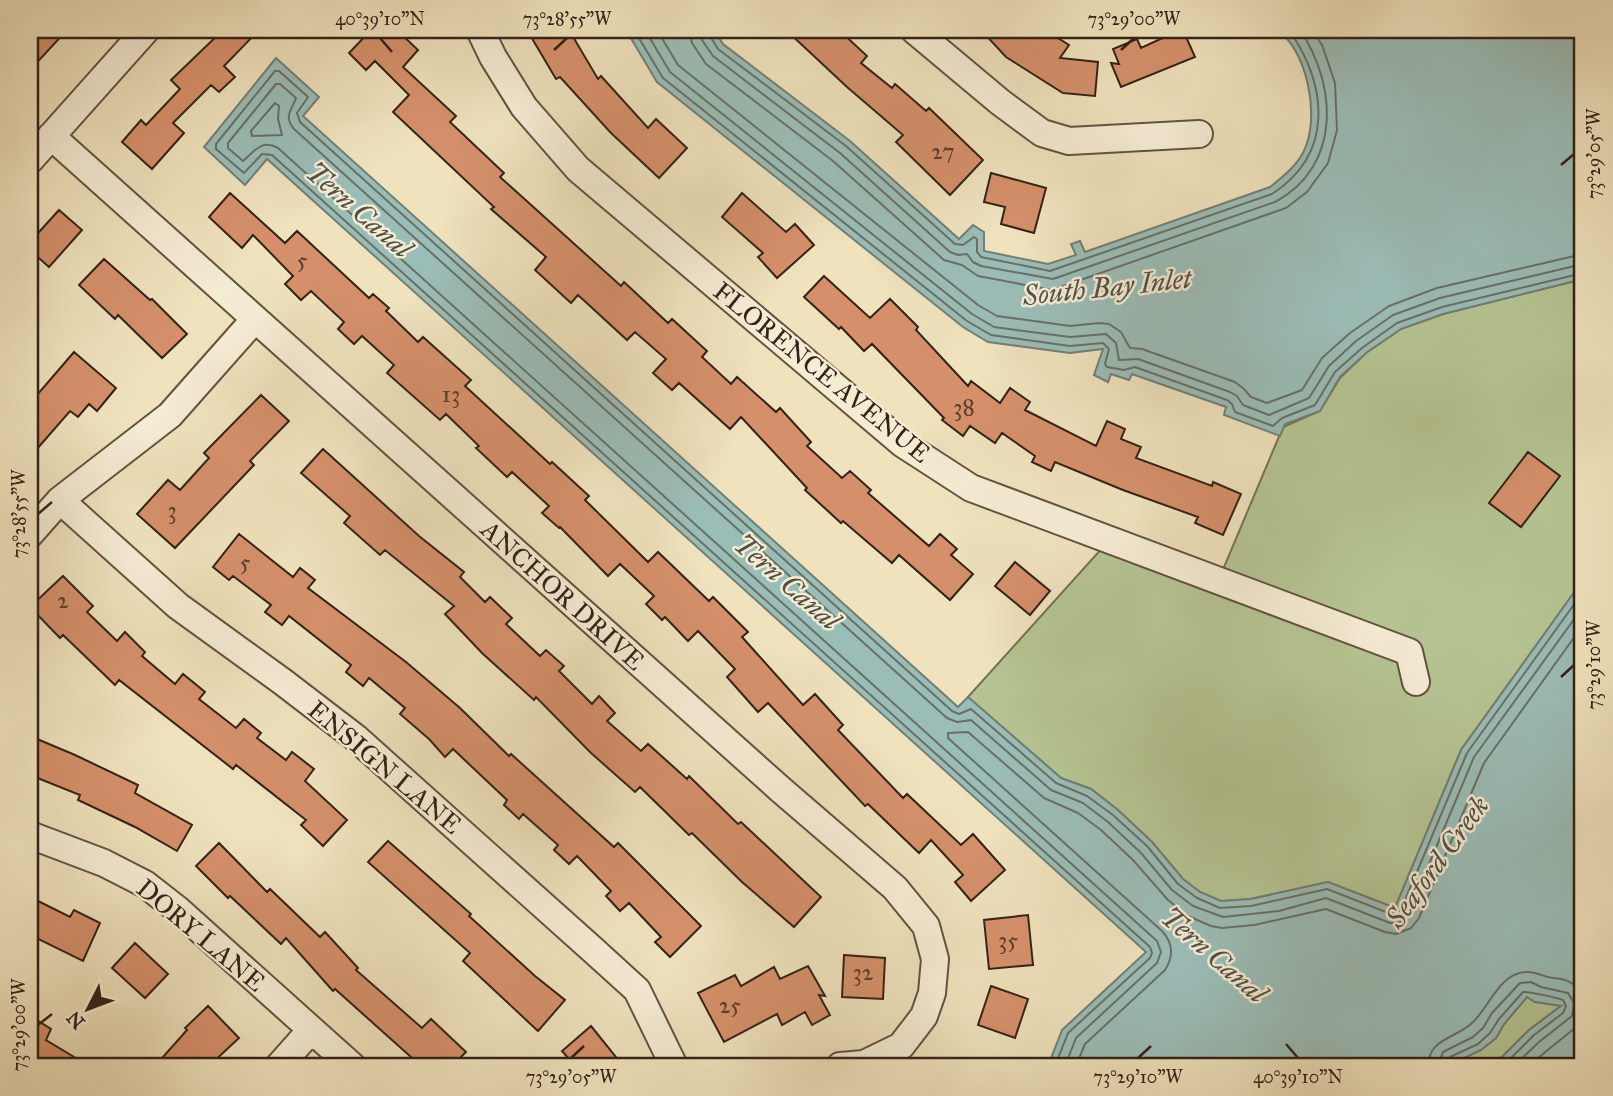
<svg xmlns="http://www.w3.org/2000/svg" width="1613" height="1096" font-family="'IM FELL Great Primer',serif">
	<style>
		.green { fill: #b6c493; stroke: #757356; stroke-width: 2 }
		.water { fill: #9bbdb7; stroke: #727f77; stroke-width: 2 }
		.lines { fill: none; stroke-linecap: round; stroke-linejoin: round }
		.shore { stroke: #687068; stroke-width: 2 }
		.building { fill: #d5906b; stroke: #342218; stroke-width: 2 }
		.minor-casing { stroke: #635241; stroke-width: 30 }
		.minor { stroke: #f5ecd4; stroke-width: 26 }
		.ticks { fill: none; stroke: #342218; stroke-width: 2.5 }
		.labels { text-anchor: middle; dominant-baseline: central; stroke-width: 5; stroke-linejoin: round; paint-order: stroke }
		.number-label { font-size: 23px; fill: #5c3e2d }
		.street-label { font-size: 26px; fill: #342218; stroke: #f5ecd4 }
		.water-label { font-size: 28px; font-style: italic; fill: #535048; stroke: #f5ecd4 }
		.neatline { fill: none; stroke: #342218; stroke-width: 2.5 }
		.ticks-label { font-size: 18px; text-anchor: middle; fill: #342218 }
	</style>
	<rect width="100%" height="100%" fill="#efe2bd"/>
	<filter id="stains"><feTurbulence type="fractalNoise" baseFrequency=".00286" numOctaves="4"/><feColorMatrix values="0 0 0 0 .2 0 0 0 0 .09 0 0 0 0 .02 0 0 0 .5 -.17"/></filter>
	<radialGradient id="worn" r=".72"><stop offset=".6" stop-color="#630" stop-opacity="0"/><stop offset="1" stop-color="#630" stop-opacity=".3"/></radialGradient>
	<path class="green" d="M1583 279V580L1461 750 1395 908 1328 882 1251 899 1221 901 1200 892 1183 879 1152 842 1118 810 1091 789 1061 778 968 697 1104 546 1214 591 1283 427 1320 411 1340 378 1366 353 1401 329 1443 314Z
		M1527 997 1535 1002 1562 1005 1529 1030 1493 1066H1447L1481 1050 1496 1038 1504 1024Z"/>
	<path class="water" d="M626 30H714L723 44 850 141 959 239 973 225 984 232V251L1048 264 1076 255 1071 244 1080 241 1085 252 1270 187C1284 176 1300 163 1306 146 1319 112 1307 53 1278 30H1583V279L1443 314 1401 329 1366 353 1340 377 1320 411 1285 424 1280 436 1224 415 1226 407 1132 374 1129 380 1111 374 1108 382 1094 375 1103 349 1070 353 988 342 963 327 657 82Z
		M276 58 319 97 303 116 958 707 968 697 1061 778 1091 789 1118 810 1152 842 1183 879 1200 892 1221 901 1251 899 1328 882 1395 908 1461 750 1583 580V1066H1493L1529 1030 1561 1006 1535 1002 1527 997 1504 1024 1496 1038 1481 1050 1447 1066H1048L1062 1030 1146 952 267 159 245 185 204 147Z"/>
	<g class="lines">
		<path class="shore" d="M634 30 663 78 967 321 991 335 1070 346 1103 343 1109 349 1105 364 1107 367 1124 370 1135 367 1227 400 1232 404 1235 412 1273 426 1282 418 1315 405 1335 372 1362 348 1397 323 1442 307 1583 273
			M645 30 670 72 972 314 994 327 1070 337 1106 334 1116 343 1119 360 1138 359 1230 392 1237 396 1243 405 1269 415 1309 398 1329 366 1356 341 1393 315 1440 298 1583 264
			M657 30 678 65 978 305 997 316 1070 326 1099 323 1109 324 1121 332 1130 348 1142 349 1235 382 1244 389 1251 397 1267 403 1302 390 1322 358 1350 333 1389 306 1437 288 1583 254
			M689 30 692 43 706 64 833 161 944 260 962 265 978 276 1052 290 1286 208 1307 192 1328 163 1337 130 1335 83 1322 45 1312 30
			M700 30 702 40 713 56 840 153 950 252 958 255 967 254 973 262 981 266 1053 279 1275 202C1342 166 1337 85 1300 30
			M709 30 710 36 718 49 846 146 955 244 963 245 974 237 977 239V252L981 257 1050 271 1272 194C1335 153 1327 85 1289 30
			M275 103 279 106 278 119 282 135 252 136 251 131Z
			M1055 1066 1068 1033 1150 958 1152 953 1150 947 272 155 262 154 244 173 216 149V144L275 71H279L308 97 297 113 300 122 952 711 959 714 971 709 1056 783 1087 796 1113 815 1148 847 1178 884 1197 898 1220 908 1251 906 1327 889 1391 914 1400 912 1467 753 1583 592
			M1065 1066 1076 1038 1157 963 1161 952 1157 941 278 148C261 139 255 151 243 161L228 148V143L276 84H280L296 98C292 110 283 116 294 129L947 718 957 722 971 720 1051 790 1083 803 1108 822 1141 853 1172 890 1193 906 1223 917 1279 911 1326 898 1390 923H1398L1406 919 1474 757 1583 607
			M1076 1066 1085 1044 1165 970C1174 956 1173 943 1162 931L948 738V733L968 732 1044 798 1078 813 1101 830 1133 860 1168 900 1188 916 1211 926 1222 928 1254 925 1326 909 1385 932 1396 934 1411 928 1419 918 1484 763 1583 625
			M1428 1066C1429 1038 1455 1039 1472 1023 1489 1008 1499 973 1526 972 1536 971 1543 977 1553 978 1567 979 1577 983 1583 997
			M1438 1066 1443 1052 1473 1037 1483 1028 1492 1013 1520 983 1531 982 1541 987 1568 993 1574 1003 1572 1016 1539 1042 1514 1066
			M1447 1066 1450 1057 1478 1044 1490 1033 1499 1019 1523 992C1528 991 1557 998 1563 1000L1566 1006 1563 1013 1534 1035 1503 1066
			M1528 1066 1575 1028 1583 1016"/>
	</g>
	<path class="building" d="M30 30H67L30 70Z
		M223 30H259L224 66 235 77 219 92 211 85 173 123 184 133 152 169 122 142 141 120 146 125 180 89 171 80Z
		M371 30H397L418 50 403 67 456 116 450 122 504 173 500 177 621 286 624 282 668 323 672 319 707 351 702 357 731 384 737 377 776 412 780 408 811 442 807 446 842 478 850 471 871 490 868 493 929 546 940 534 957 549 951 555 973 574 950 600 899 555 892 563 843 521 841 523 805 490 807 488 741 417 730 429 679 383 672 390 653 373 666 359 635 332 627 340 578 295 571 303 535 270 546 257 491 209 494 207 393 112 409 95 375 61 366 70 349 53Z
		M527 30H569L598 79 601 76 648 128 656 119 687 148 659 178 611 133 560 77 556 79Z
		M786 30H839L867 56 861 63 892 88 895 84 926 111 929 108 983 160 950 195 896 142 903 135 847 87Z
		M981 30H1045L1069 45 1060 58 1098 62 1095 96 1063 93 1006 57Z
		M1180 30H1183L1195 57 1121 87 1111 63 1119 64 1113 49 1137 39 1141 48Z
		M991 173 1046 188 1034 233 1001 224 1005 207 984 202Z
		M230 193 285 243 297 231 369 298 373 294 389 308 386 311 418 342 423 337 471 380 465 386 550 464 552 462 589 496 585 500 648 562 658 552 709 601 713 597 748 632 742 637 803 705 815 694 843 725 838 730 903 798 907 794 961 845 973 834 1005 870 971 901 955 882 963 875 931 840 919 853 868 804 865 806 768 703 758 712 727 677 735 669 698 631 688 641 665 617 662 620 646 604 654 596 620 564 608 576 560 527 559 528 542 513 549 506 512 472 507 477 476 448 479 446 446 414 440 420 387 373 394 365 362 336 354 344 338 329 344 322 311 291 301 300 285 284 293 276 253 235 242 248 209 217Z
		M742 193 786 232 795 224 814 245 777 278 758 257 763 253 722 217Z
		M59 210 82 230 49 267 30 250V242Z
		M104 259 150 300 152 299 187 334 162 358 118 315 115 319 79 285Z
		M824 276 870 318 890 299 918 327 916 330 968 386 971 381 1000 403 1010 388 1030 402 1025 410 1096 446 1107 421 1125 429 1121 439 1141 447 1136 458 1212 486 1213 482 1241 494 1223 535 1195 523 1198 517 1123 490 1055 462 1051 471 1032 462 1035 456 1002 433 995 443 970 426 963 436 942 420 944 418 872 344 864 351 841 327 839 329 804 297Z
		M74 352 116 388 97 411 89 404 78 417 70 411 30 457V403Z
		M261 395 289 421 250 461 254 465 175 548 137 514 168 480 180 490 209 458 204 453Z
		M323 449 419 536 464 572 460 577 485 602 490 597 512 618 506 624 540 656 546 650 564 666 559 671 592 704 599 696 615 713 607 721 641 751 648 744 687 779 689 776 738 824 741 822 821 897 794 927 742 882 692 833 689 835 640 787 635 792 591 753 536 697 534 700 482 653 445 614 454 606 385 550 380 555 344 523 350 516 301 473Z
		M1528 452 1560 476 1521 527 1489 503Z
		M239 534 293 577 300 568 315 580 308 588 406 662 460 708 509 756 511 754 614 847 618 843 701 926 670 957 655 942 661 937 629 903 620 911 606 896 611 891 577 856 569 864 554 850 558 845 523 814 519 819 504 805 507 800 453 749 445 757 429 739 400 714 405 708 369 678 363 686 346 672 351 665 289 616 282 625 265 612 271 605 233 576 229 580 213 567Z
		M1015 562 1050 591 1030 615 995 586Z
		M63 576 93 606 87 612 117 641 125 632 145 652 142 656 175 684 183 674 205 692 199 699 236 728 244 719 261 733 257 738 286 760 292 752 314 769 305 781 347 820 323 846 301 825 306 820 236 765 233 769 119 680 115 685 63 635 60 638 30 607Z
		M30 736 75 755 138 785 135 793 192 825 177 851 135 827 78 800 80 795 30 775Z
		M388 841 471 914 469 916 535 976 565 1000 538 1031 463 961 470 953 368 862Z
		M219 843 267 892 270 889 320 937 325 932 358 968 356 970 422 1028 431 1019 466 1052 452 1066H421L335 989 333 991 286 938 281 944 230 896 228 898 196 866Z
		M30 897 70 917 74 910 100 923 83 961 30 935Z
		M1028 915 1033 965 989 969 984 920Z
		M135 943 168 974 145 998 112 968Z
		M844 955 885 958 883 999 842 997Z
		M808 966 825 996 819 995 830 1015 812 1025 805 1012 782 1025 777 1014 724 1042 698 993 735 975 741 986 774 967 780 979Z
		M991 986 1028 999 1015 1038 978 1025Z
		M208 1006 239 1038 209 1066H155L187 1030 185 1028Z
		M30 1016 51 1029 46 1040 89 1066H30Z
		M591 1026 616 1057 605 1066H575L562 1051Z"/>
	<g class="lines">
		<defs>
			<path id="minor" d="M480 30 493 57 524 107 578 169 903 444 971 488 1409 652 1416 682
				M914 30 1000 102 1042 133 1069 141 1199 134
				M51 136 780 789 895 888 926 926 935 959 932 993 924 1016 901 1046 864 1064 840 1066
				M30 160 146 30
				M60 500 178 606 283 682 356 738 593 950 637 990 674 1066
				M30 534 60 500 170 415 255 319
				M30 835 104 863 145 884 177 909 352 1066
				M279 1066 311 1030"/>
		</defs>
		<use href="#minor" class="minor-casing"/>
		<use href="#minor" class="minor"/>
	</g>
	<path class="ticks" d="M380 38 392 52M554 50 567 38M1121 50 1134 38M1561 165 1574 154M38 514 52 502M1561 677 1574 665M38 1025 52 1014M1286 1044 1298 1058M571 1058 584 1046M1138 1058 1151 1046"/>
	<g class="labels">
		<g class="number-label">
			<text x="943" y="151">27</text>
			<text x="302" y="260">5</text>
			<text x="451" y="394">13</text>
			<text x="964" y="407">38</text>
			<text x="172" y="510">3</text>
			<text x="245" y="562">5</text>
			<text x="63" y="600">2</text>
			<text x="1008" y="940">35</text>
			<text x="863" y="972">32</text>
			<text x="730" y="1005">25</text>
		</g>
		<g class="street-label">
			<text transform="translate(822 372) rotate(39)">FLORENCE AVENUE</text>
			<text transform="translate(563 595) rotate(42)">ANCHOR DRIVE</text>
			<text transform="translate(385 767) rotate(40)">ENSIGN LANE</text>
			<text transform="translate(201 935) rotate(40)">DORY LANE</text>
		</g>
		<g class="water-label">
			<text transform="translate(359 210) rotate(41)">Tern Canal</text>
			<text transform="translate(1107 287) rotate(-6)">South Bay Inlet</text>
			<text transform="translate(787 582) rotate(41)">Tern Canal</text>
			<text transform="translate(1437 862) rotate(-54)">Seaford Creek</text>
			<text transform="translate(1214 955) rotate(41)">Tern Canal</text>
		</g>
	</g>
	<rect width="1613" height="1096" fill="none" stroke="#efe2bd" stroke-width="77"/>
	<g transform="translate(88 1009) rotate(228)" stroke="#f5ecd4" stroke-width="5" paint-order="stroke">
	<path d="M0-5L12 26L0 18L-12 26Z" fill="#342218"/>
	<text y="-10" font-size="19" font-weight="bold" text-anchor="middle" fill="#342218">N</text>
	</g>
	<rect x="38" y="38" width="1536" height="1020" class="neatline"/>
	<g class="ticks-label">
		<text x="380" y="25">40°39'10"N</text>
		<text x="567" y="25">73°28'55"W</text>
		<text x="1134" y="25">73°29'00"W</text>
		<text transform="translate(1594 154) rotate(-90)" y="6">73°29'05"W</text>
		<text transform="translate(19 514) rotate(-90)" y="6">73°28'55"W</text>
		<text transform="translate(1594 665) rotate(-90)" y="6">73°29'10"W</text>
		<text transform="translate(19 1025) rotate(-90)" y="6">73°29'00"W</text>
		<text x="571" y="1083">73°29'05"W</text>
		<text x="1138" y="1083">73°29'10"W</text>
		<text x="1298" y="1083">40°39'10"N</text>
	</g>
	<rect width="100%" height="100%" filter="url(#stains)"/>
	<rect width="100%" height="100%" fill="url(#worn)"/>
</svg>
